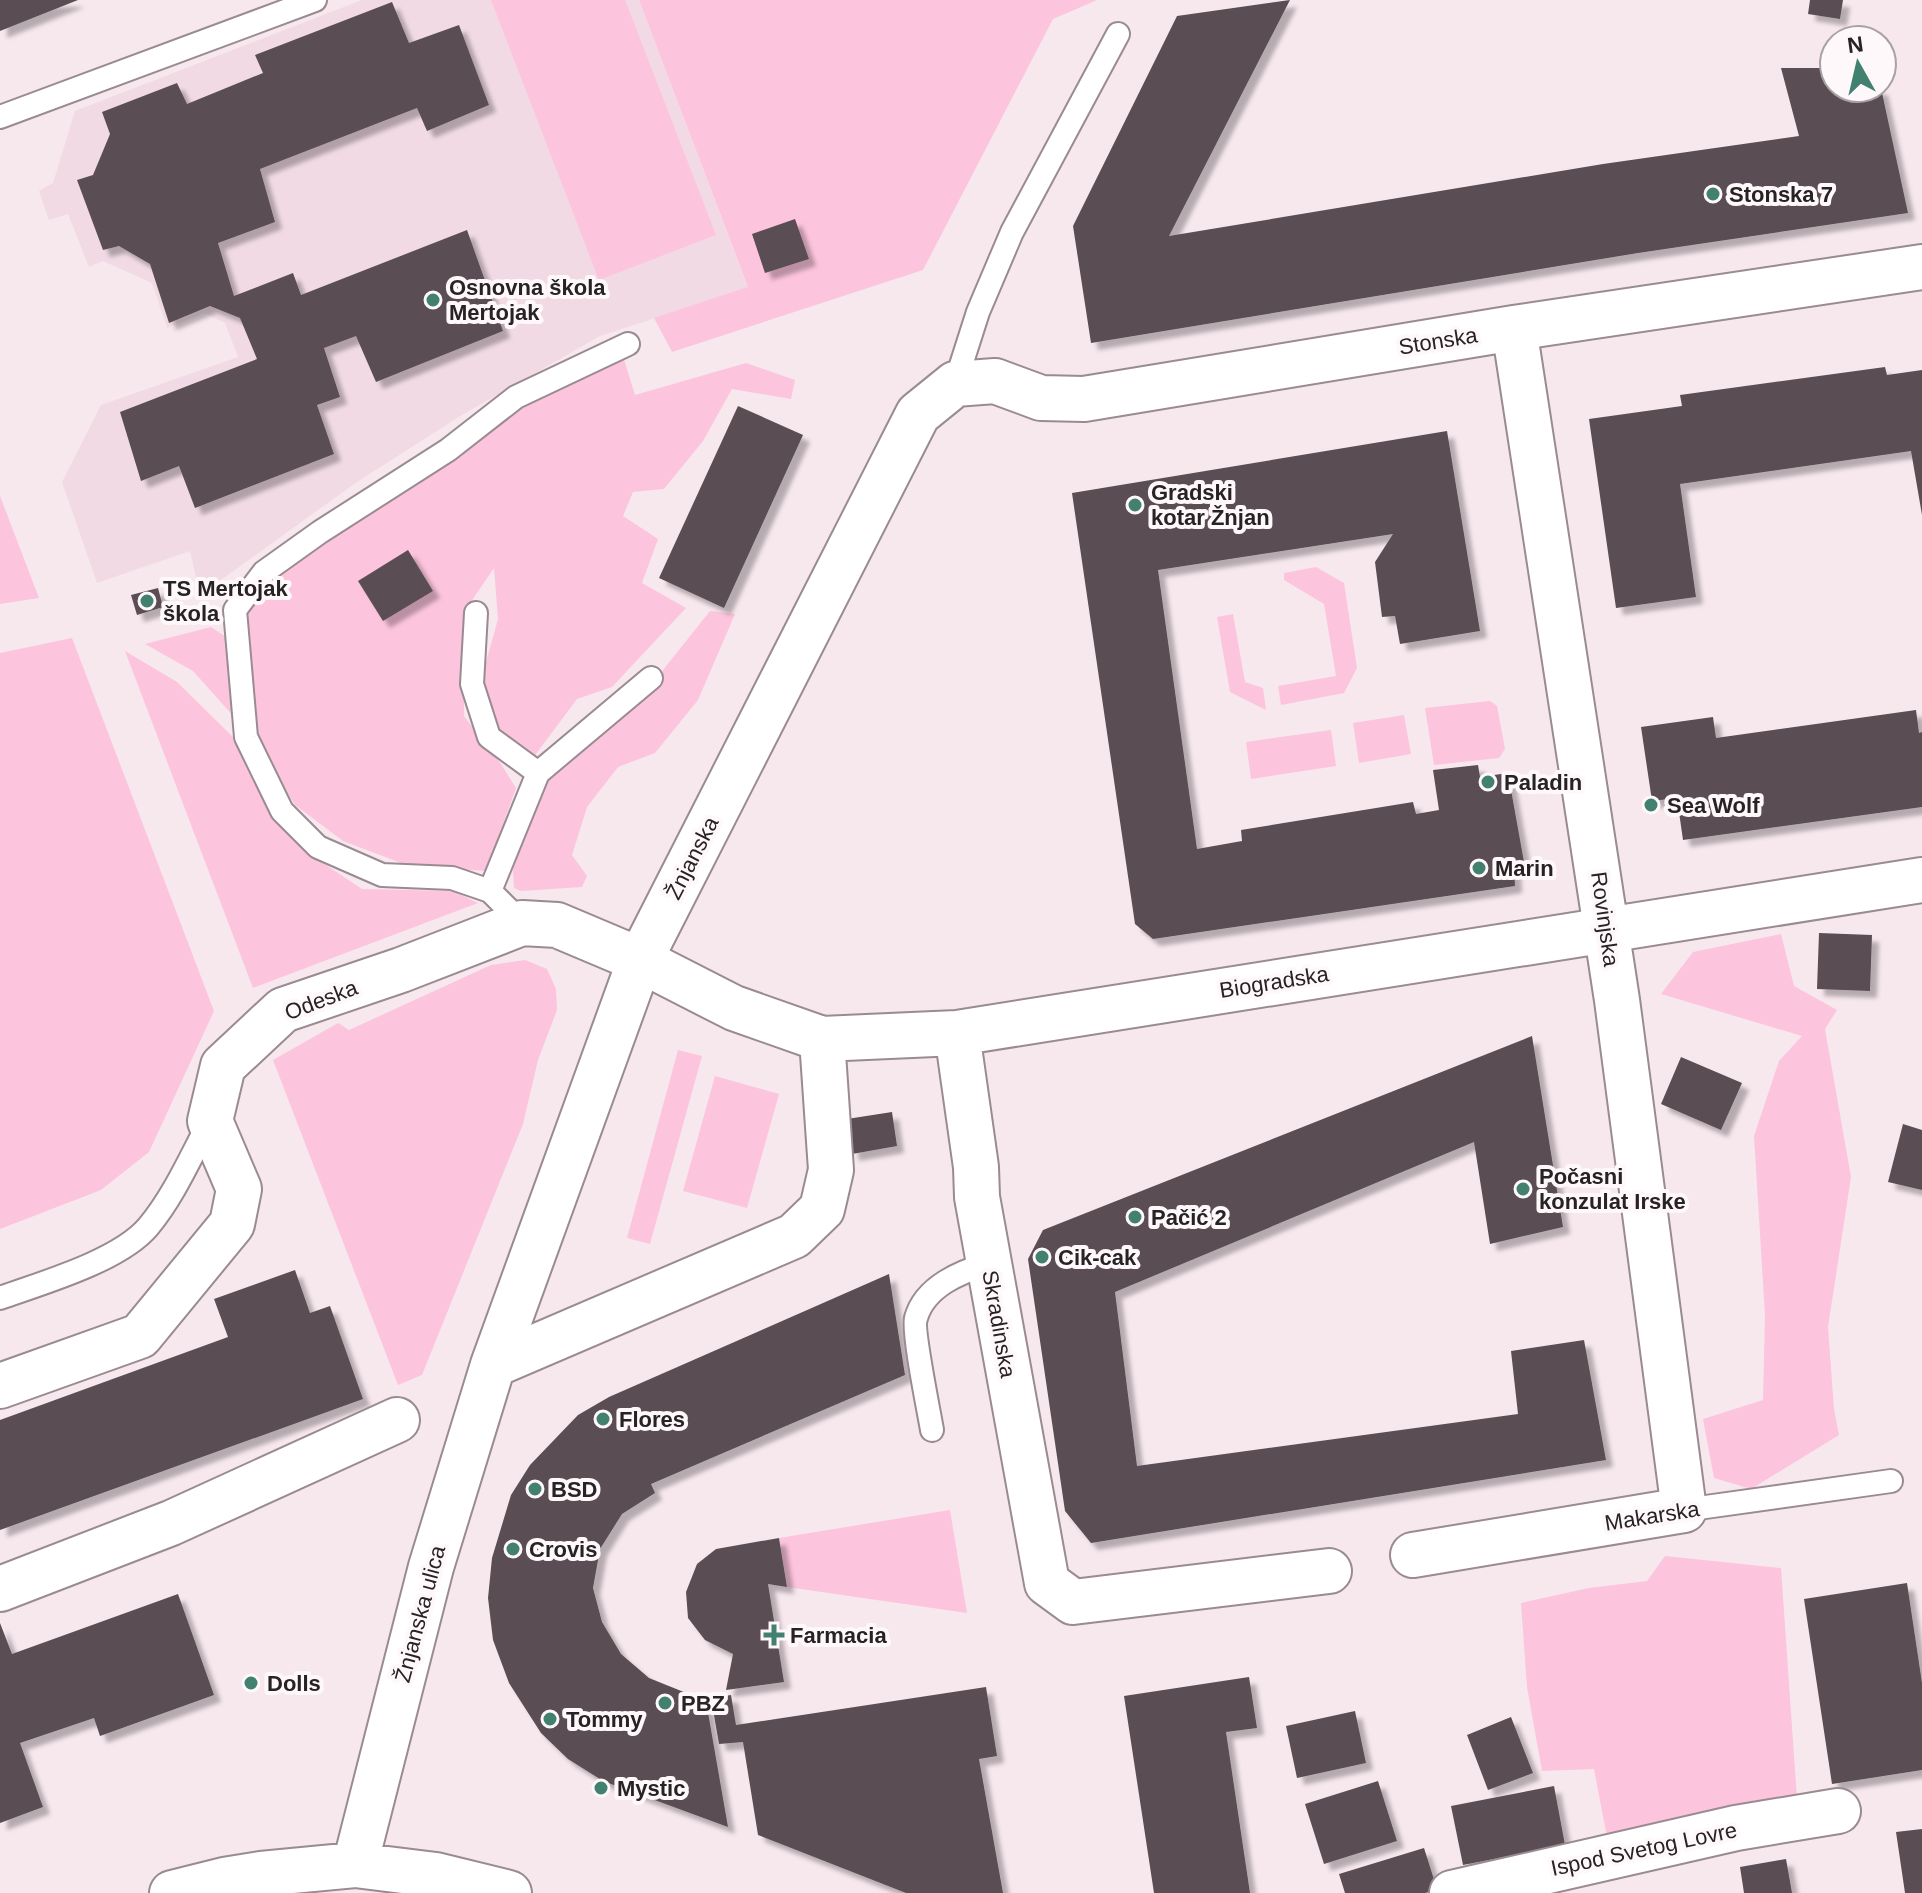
<svg xmlns="http://www.w3.org/2000/svg" width="1922" height="1893" font-family="Helvetica,sans-serif">
	<style>
		.built { fill: #f1dae4 }
		.green { fill: #fdc4dd }
		.building { fill: #5a4e53; filter: url(#shadow) }
		.lines { fill: none; stroke-linecap: round; stroke-linejoin: round }
		.lane-casing { stroke: #998b91; stroke-width: 26 }
		.street-casing { stroke: #998b91; stroke-width: 48 }
		.lane { stroke: #fff; stroke-width: 22 }
		.street { stroke: #fff; stroke-width: 44 }
		.poi-dot { fill: #42816f; stroke: #fef8fa; stroke-width: 3 }
		.labels { text-anchor: middle; dominant-baseline: central; stroke-width: 8; stroke-linejoin: round; paint-order: stroke }
		.poi-label { font-size: 22px; font-weight: bold; fill: #272224; stroke: #fef8fa; text-anchor: start }
		.street-label { font-size: 22px; fill: #272224; stroke: #fef8fa }
	</style>
	<defs>
		<filter id="shadow"><feDropShadow dx="7" dy="7" stdDeviation="2" flood-color="#0004"/></filter>
	</defs>
	<rect width="100%" height="100%" fill="#f7e8ee"/>
	<path class="built" d="M362 0H639L748 288 600 336 462 415 357 482 200 595 190 551 97 583 62 482 101 405 238 357 225 323 204 313 167 328 152 283 103 261 89 267 68 214 49 220 39 191 53 183 75 111Z"/>
	<path class="green" d="M491 0H625L716 235 599 280Z
		M639 0H1097L1053 19 923 270 672 352 654 318 748 287Z
		M622 353 635 395 746 363 795 380 791 399 732 389 703 441 664 489 633 492 623 516 658 539 642 583 686 608 612 687 577 699 533 758 493 729 480 684 498 619 494 568 464 612V716L501 764 516 788 486 871 409 866 343 841 295 805 253 736 242 612 270 575 516 406Z
		M0 496 39 598 0 604Z
		M1316 567 1344 583 1357 668 1344 693 1281 705 1278 686 1336 676 1324 604 1284 580V573Z
		M710 611 735 614 698 700 655 753 618 767 587 807 572 855 587 876 582 887 521 891 514 888 513 871 520 831 545 778 659 675Z
		M1233 614 1245 682 1263 688 1266 710 1230 692 1217 617Z
		M211 627 226 637 236 719 193 671 145 644Z
		M72 638 214 1011 149 1152 101 1190 0 1229V653Z
		M125 651 177 682 234 738 269 809 305 851 362 889 453 891 478 903 253 988Z
		M1490 701 1497 706 1505 749 1499 758 1434 765 1425 708Z
		M1404 715 1411 754 1359 763 1353 723Z
		M1331 730 1336 766 1251 779 1246 742Z
		M1781 934 1794 986 1837 1010 1825 1029 1851 1177 1828 1327 1834 1409 1839 1435 1751 1489 1714 1478 1703 1419 1763 1400 1765 1315 1754 1136 1779 1061 1802 1036 1661 994 1693 952Z
		M525 960 547 969 556 989 557 1010 538 1060 523 1124 422 1375 398 1385 273 1060 338 1023 349 1030 491 965Z
		M678 1050 702 1056 650 1244 627 1238Z
		M715 1076 779 1094 747 1208 683 1191Z
		M950 1510 967 1613 787 1587 779 1538Z
		M1665 1556 1781 1568 1797 1799 1607 1837 1594 1769 1542 1771 1527 1687 1521 1603 1589 1588 1647 1581Z"/>
	<path class="building" d="M0 0H78L0 31Z
		M1290 0 1169 236 1603 164 1799 136 1781 68H1834V88H1881L1908 213 1638 253 1091 343 1073 226 1177 16Z
		M1810 0H1843L1840 19 1808 14Z
		M392 2 409 43 459 25 489 105 427 131 417 108 260 169 275 222 218 243 234 296 293 273 301 295 467 230 503 331 376 382 356 336 324 348 340 397 317 405 334 454 195 508 179 466 141 481 120 412 257 359 240 318 210 306 169 323 150 264 119 246 103 250 77 180 93 175 110 134 102 112 177 83 187 104 263 73 255 55Z
		M795 219 809 259 765 273 752 234Z
		M1885 367 1887 375 1922 370V515L1911 451 1680 484 1696 597 1616 608 1589 419 1682 406 1680 395Z
		M738 406 803 435 724 608 659 578Z
		M1447 431 1480 631 1400 644 1395 616 1382 617 1375 562 1393 534 1158 570 1197 849 1242 841 1241 830 1413 802 1416 814 1439 810 1433 770 1478 765 1480 777 1508 773 1524 862 1514 864 1515 886 1153 939 1135 924 1072 493Z
		M408 550 433 591 383 621 358 581Z
		M158 588 163 607 137 615 131 595Z
		M1916 710 1919 733 1922 732V807L1683 840 1677 798 1652 801 1641 727 1713 717 1716 738Z
		M1819 933 1872 935 1870 991 1817 989Z
		M1532 1036 1563 1227 1490 1244 1474 1142 1115 1292 1137 1466 1518 1414 1511 1351 1584 1340 1606 1460 1091 1543 1065 1511 1028 1259 1043 1230Z
		M1681 1057 1742 1083 1721 1130 1661 1104Z
		M892 1112 897 1146 852 1154 847 1119Z
		M1903 1124 1922 1130V1190L1888 1182Z
		M295 1270 310 1313 330 1306 363 1399 0 1530V1420L228 1337 214 1299Z
		M889 1274 905 1375 651 1484 655 1493 622 1514 600 1549 593 1588 602 1622 621 1654 649 1678 706 1701 728 1827 603 1781 568 1759 541 1733 509 1683 493 1640 488 1598 492 1558 511 1495 530 1465 578 1415 609 1397Z
		M779 1538 787 1587 768 1584 784 1682 726 1690 733 1654 705 1640 688 1618 686 1592 697 1564 716 1549Z
		M1907 1583 1922 1683V1770L1832 1784 1804 1599Z
		M178 1594 214 1695 100 1736 94 1718 20 1743 43 1807 0 1823V1623L12 1654Z
		M1249 1677 1257 1728 1226 1732 1250 1893H1154L1124 1696Z
		M986 1687 997 1756 979 1759 1003 1893H906L758 1835 743 1742 719 1744 711 1698 731 1695 736 1725Z
		M1355 1711 1366 1763 1297 1778 1286 1726Z
		M1511 1717 1533 1773 1488 1790 1467 1735Z
		M1378 1781 1397 1841 1324 1864 1305 1804Z
		M1554 1786 1565 1845 1463 1865 1451 1806Z
		M1922 1829V1893H1905L1896 1832Z
		M1424 1848 1437 1889 1425 1893H1345L1339 1874Z
		M1786 1859 1792 1893H1744L1740 1867Z"/>
	<g class="lines">
		<defs>
			<path id="lane" d="M0 117 315 0
				M955 384 978 312 1012 232 1118 34
				M476 613 472 684 489 737 538 773
				M490 891 538 773 651 678
				M522 923 490 891 452 878 382 875 318 847 282 811 246 737 235 610 264 572 320 532 448 450 516 397 628 344
				M0 1298C42 1283 119 1261 148 1227 174 1196 191 1156 210 1121
				M932 1430C929 1412 912 1329 916 1318 925 1286 961 1272 989 1263
				M1684 1510 1891 1481"/>
			<path id="street" d="M957 1033 976 1167 977 1197 1047 1583 1073 1602 1329 1571
				M493 1365 794 1236 822 1209 831 1170 822 1039
				M0 1386 140 1336 232 1224 239 1189 210 1121 223 1066 283 1010 401 970 522 923 557 925 640 960 734 1008 822 1039 957 1033 1922 880
				M1413 1555 1684 1510 1617 1000 1514 328
				M0 1589 171 1523 397 1420
				M355 1865 431 1567 493 1365 640 960 918 414 955 384 995 381 1041 398 1084 399 1514 328 1922 267
				M172 1893 224 1880 261 1874 355 1865 436 1875 509 1893
				M1452 1893 1736 1828 1838 1811"/>
		</defs>
		<use href="#lane" class="lane-casing"/>
		<use href="#street" class="street-casing"/>
		<use href="#lane" class="lane"/>
		<use href="#street" class="street"/>
	</g>
	<g class="poi-dot">
		<circle cx="1713" cy="194" r="8"/>
		<circle cx="433" cy="300" r="8"/>
		<circle cx="1135" cy="505" r="8"/>
		<circle cx="147" cy="601" r="8"/>
		<circle cx="1488" cy="782" r="8"/>
		<circle cx="1651" cy="805" r="8"/>
		<circle cx="1479" cy="868" r="8"/>
		<circle cx="1523" cy="1189" r="8"/>
		<circle cx="1135" cy="1217" r="8"/>
		<circle cx="1042" cy="1257" r="8"/>
		<circle cx="603" cy="1419" r="8"/>
		<circle cx="535" cy="1489" r="8"/>
		<circle cx="513" cy="1549" r="8"/>
		<path d="M770 1623h8v8h8v8h-8v8h-8v-8h-8v-8h8z"/>
		<circle cx="251" cy="1683" r="8"/>
		<circle cx="665" cy="1703" r="8"/>
		<circle cx="550" cy="1719" r="8"/>
		<circle cx="601" cy="1788" r="8"/>
	</g>
	<g class="labels">
		<g class="poi-label">
			<text x="1729" y="194">Stonska 7</text>
			<text x="449" y="287">Osnovna škola<tspan x="449" dy="25">Mertojak</tspan></text>
			<text x="1151" y="492">Gradski<tspan x="1151" dy="25">kotar Žnjan</tspan></text>
			<text x="163" y="588">TS Mertojak<tspan x="163" dy="25">škola</tspan></text>
			<text x="1504" y="782">Paladin</text>
			<text x="1667" y="805">Sea Wolf</text>
			<text x="1495" y="868">Marin</text>
			<text x="1539" y="1176">Počasni<tspan x="1539" dy="25">konzulat Irske</tspan></text>
			<text x="1151" y="1217">Pačić 2</text>
			<text x="1058" y="1257">Cik-cak</text>
			<text x="619" y="1419">Flores</text>
			<text x="551" y="1489">BSD</text>
			<text x="529" y="1549">Crovis</text>
			<text x="790" y="1635">Farmacia</text>
			<text x="267" y="1683">Dolls</text>
			<text x="681" y="1703">PBZ</text>
			<text x="566" y="1719">Tommy</text>
			<text x="617" y="1788">Mystic</text>
		</g>
		<g class="street-label">
			<text transform="translate(1438 341) rotate(-9)">Stonska</text>
			<text transform="translate(692 858) rotate(-63)">Žnjanska</text>
			<text transform="translate(1605 919) rotate(82)">Rovinjska</text>
			<text transform="translate(1274 982) rotate(-9)">Biogradska</text>
			<text transform="translate(321 1000) rotate(-21)">Odeska</text>
			<text transform="translate(999 1324) rotate(80)">Skradinska</text>
			<text transform="translate(1652 1516) rotate(-9)">Makarska</text>
			<text transform="translate(420 1614) rotate(-75)">Žnjanska ulica</text>
			<text transform="translate(1644 1849) rotate(-12)">Ispod Svetog Lovre</text>
		</g>
	</g>
	<g transform="translate(1858 64) rotate(352)"><circle r="38" fill="#fef8fa" stroke="#a8a2a4" stroke-width="2"/>
	<path d="M0-6L14 30L0 20L-14 30Z" fill="#42816f"/>
	<text y="-12" font-size="22" font-weight="bold" text-anchor="middle" fill="#272224">N</text>
	</g>
</svg>
